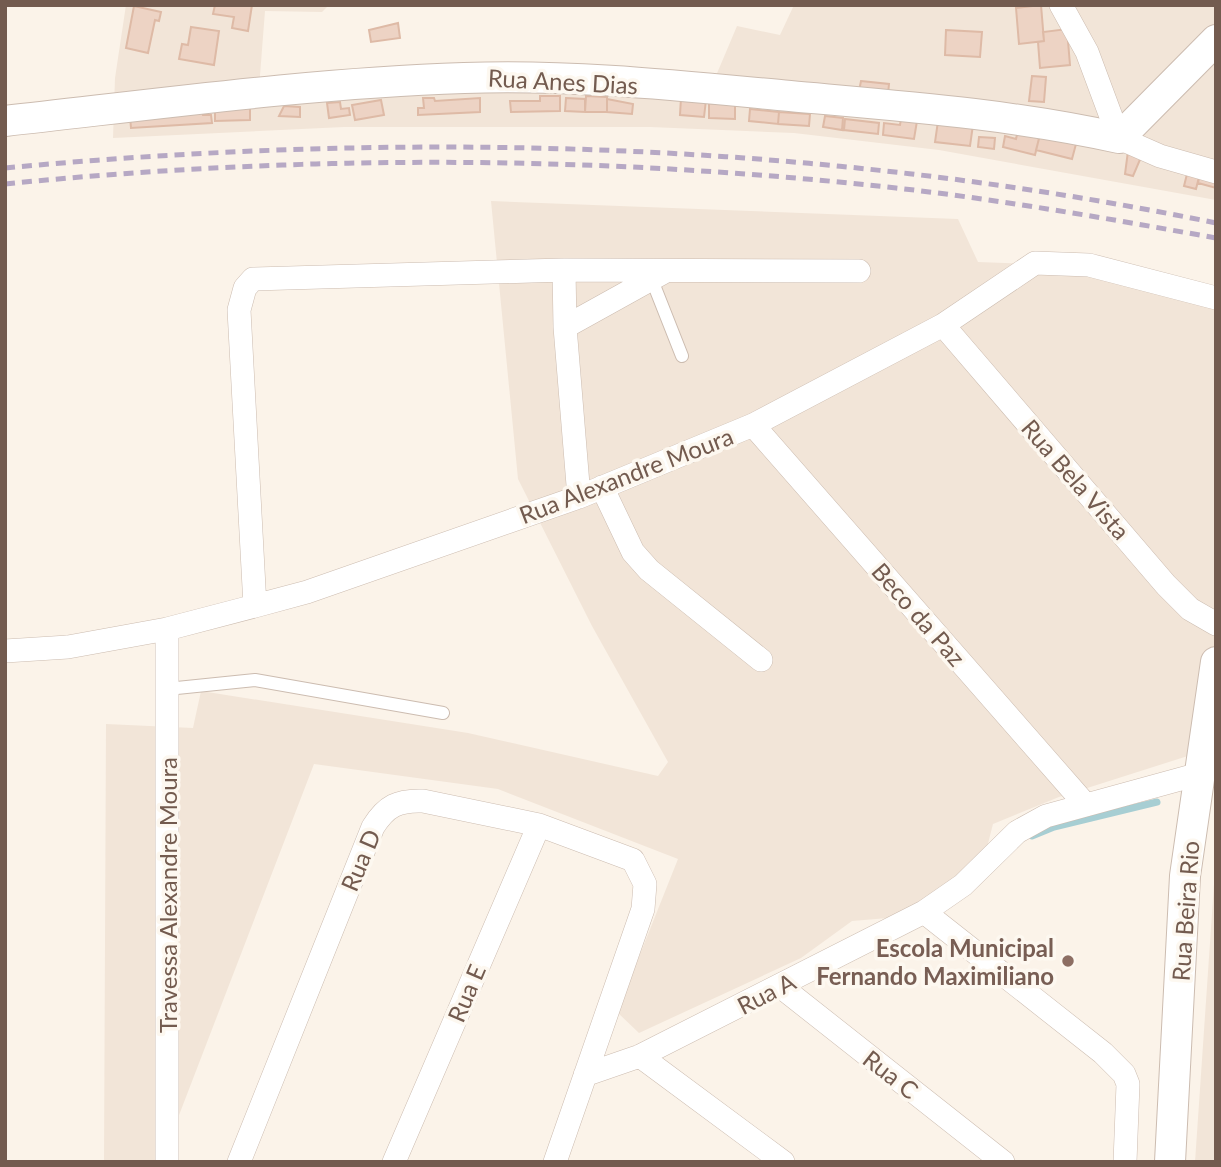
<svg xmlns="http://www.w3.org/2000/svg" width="1221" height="1167" font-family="Lato,sans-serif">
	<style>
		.residential { fill: #f2e5d8 }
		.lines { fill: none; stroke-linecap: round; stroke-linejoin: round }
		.stream { stroke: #a7ced3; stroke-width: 7 }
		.building { fill: #edd3c4; stroke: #debaa6; stroke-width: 2 }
		.service-casing { stroke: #ccbcb0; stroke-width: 14 }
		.minor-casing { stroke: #ccbcb0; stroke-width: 24 }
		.tertiary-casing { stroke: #ccbcb0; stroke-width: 32 }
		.service { stroke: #fff; stroke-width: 12 }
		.minor { stroke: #fff; stroke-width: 23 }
		.tertiary { stroke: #fff; stroke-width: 30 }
		.rail { stroke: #b6a8c4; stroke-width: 5; stroke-dasharray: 10 7; stroke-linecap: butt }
		.education-dot { fill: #8d6e63; stroke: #fdf8f0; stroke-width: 2.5 }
		.labels { text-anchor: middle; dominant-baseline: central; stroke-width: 7; stroke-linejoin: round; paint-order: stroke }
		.street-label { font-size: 24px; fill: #735b4f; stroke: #fdf8f0 }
		.education-label { font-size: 24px; font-weight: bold; fill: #785e54; stroke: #fdf8f0; text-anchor: end }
	</style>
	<rect width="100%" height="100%" fill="#fbf3e9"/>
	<path class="residential" d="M126 5H329L322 12 265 11 258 101 407 82 707 97 737 26 780 35 794 5H1216V200L939 150 794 133 650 127H344L113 138 115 78Z
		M491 201 958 219 978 262 1080 266 1216 301V747L1059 797 993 824 982 867 912 916 852 921 801 958 639 1033 617 1012 678 859 498 789 314 764 161 1162H104L106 724 193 728 201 691 468 733 658 776 668 762 592 626 518 479Z
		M1216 855V1162H1195Z"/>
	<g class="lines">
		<path class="stream" d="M1032 836 1054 827 1157 802"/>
	</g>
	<path class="building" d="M215 5H252L248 31 232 28 234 17 213 14Z
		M1041 5 1044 41 1019 44 1016 8Z
		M134 6 161 12 159 21 155 20 148 53 126 48Z
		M398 23 400 38 371 42 369 30Z
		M191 27 219 31 214 65 179 59 182 44 188 45Z
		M1067 29 1070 65 1040 68 1038 42 1044 41 1043 32Z
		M946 30 982 32 980 57 945 55Z
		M1032 76 1046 77 1044 102 1029 101Z
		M861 81 889 84 888 94 859 91Z
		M540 96H560V111L511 112 510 101H540Z
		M586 96 607 97V112H585Z
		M423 98H434L435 101 480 98V112L418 115V108H424Z
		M566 98 585 99V112L565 111Z
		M681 98 706 100 704 117 680 115Z
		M607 99 633 104 632 114 607 112Z
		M381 100 384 115 355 120 352 105Z
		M340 102 341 109 349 108 350 115 329 118 327 103Z
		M709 103 735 104V119L709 118Z
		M284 106 300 107V117L279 116Z
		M250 107V120L215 121V109Z
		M202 109 203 115H211L212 123 131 128 130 116Z
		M750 109 779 112 778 124 749 121Z
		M779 112 810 114 809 126 778 124Z
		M825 116 843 118 842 130 823 127Z
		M845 119 879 123 878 134 844 130Z
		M901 119 917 121 914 139 883 135 884 123 900 125Z
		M938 121 973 125 970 146 935 142Z
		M1019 126 1040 134 1035 155 1003 147 1005 136 1016 139Z
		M1040 135 1076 144 1072 159 1036 150Z
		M979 137 995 138 994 149 978 147Z
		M1128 151 1142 155 1133 176 1125 174Z
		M1188 170 1200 173 1196 189 1184 186Z
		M1200 173 1216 177V188L1198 183Z"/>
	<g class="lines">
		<defs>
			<path id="service" d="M652 280 682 356
				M167 689 255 680 443 713"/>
			<path id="minor" d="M1061 5 1087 52 1119 138 1160 156 1216 172
				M564 270 565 327 579 497
				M943 325 1166 585 1190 609 1216 624
				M565 327 666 271
				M753 425 1085 804
				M602 487 633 552 649 570 761 660
				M255 606 239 310 245 288 253 279 564 270 859 271
				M5 651 68 647 167 629 255 606 307 592 579 497 753 425 943 325 1035 263 1089 265 1216 298
				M924 912 1103 1053 1124 1074 1128 1084 1125 1162
				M780 986 1003 1162
				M640 1056 783 1162
				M585 1075 640 1056 924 912 963 885 1017 832 1046 816 1199 774
				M167 1162V629
				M239 1162 373 827C386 806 398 800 423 801L539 825 633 860 645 884 643 909 555 1162
				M394 1162 539 825"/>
			<path id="tertiary" d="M5 121C158 104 311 83 464 78 572 74 682 86 790 96 900 106 1011 114 1119 138L1216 40
				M1170 1162 1185 876 1216 662"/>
		</defs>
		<use href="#service" class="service-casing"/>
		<use href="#minor" class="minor-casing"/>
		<use href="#tertiary" class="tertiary-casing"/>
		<use href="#service" class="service"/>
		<use href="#minor" class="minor"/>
		<use href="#tertiary" class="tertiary"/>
		<path class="rail" d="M5 168C409 130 818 141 1216 223
			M5 184C301 154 601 155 896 188 1003 200 1110 219 1216 238"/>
	</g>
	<circle class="education-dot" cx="1068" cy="961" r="7"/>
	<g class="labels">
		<g class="street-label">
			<text transform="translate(563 81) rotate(3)">Rua Anes Dias</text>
			<text transform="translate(626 475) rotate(-21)">Rua Alexandre Moura</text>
			<text transform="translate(1076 479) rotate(49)">Rua Bela Vista</text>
			<text transform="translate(919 614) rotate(49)">Beco da Paz</text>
			<text transform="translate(360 860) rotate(-67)">Rua D</text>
			<text transform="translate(167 895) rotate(-90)">Travessa Alexandre Moura</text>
			<text transform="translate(1185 911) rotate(-86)">Rua Beira Rio</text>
			<text transform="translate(466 993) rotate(-67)">Rua E</text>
			<text transform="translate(766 993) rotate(-27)">Rua A</text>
			<text transform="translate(891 1074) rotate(38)">Rua C</text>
		</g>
		<g class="education-label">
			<text x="1054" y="947">Escola Municipal<tspan x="1054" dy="28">Fernando Maximiliano</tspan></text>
		</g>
	</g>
	<rect width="1221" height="1167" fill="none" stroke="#735b4f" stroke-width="14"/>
</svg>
